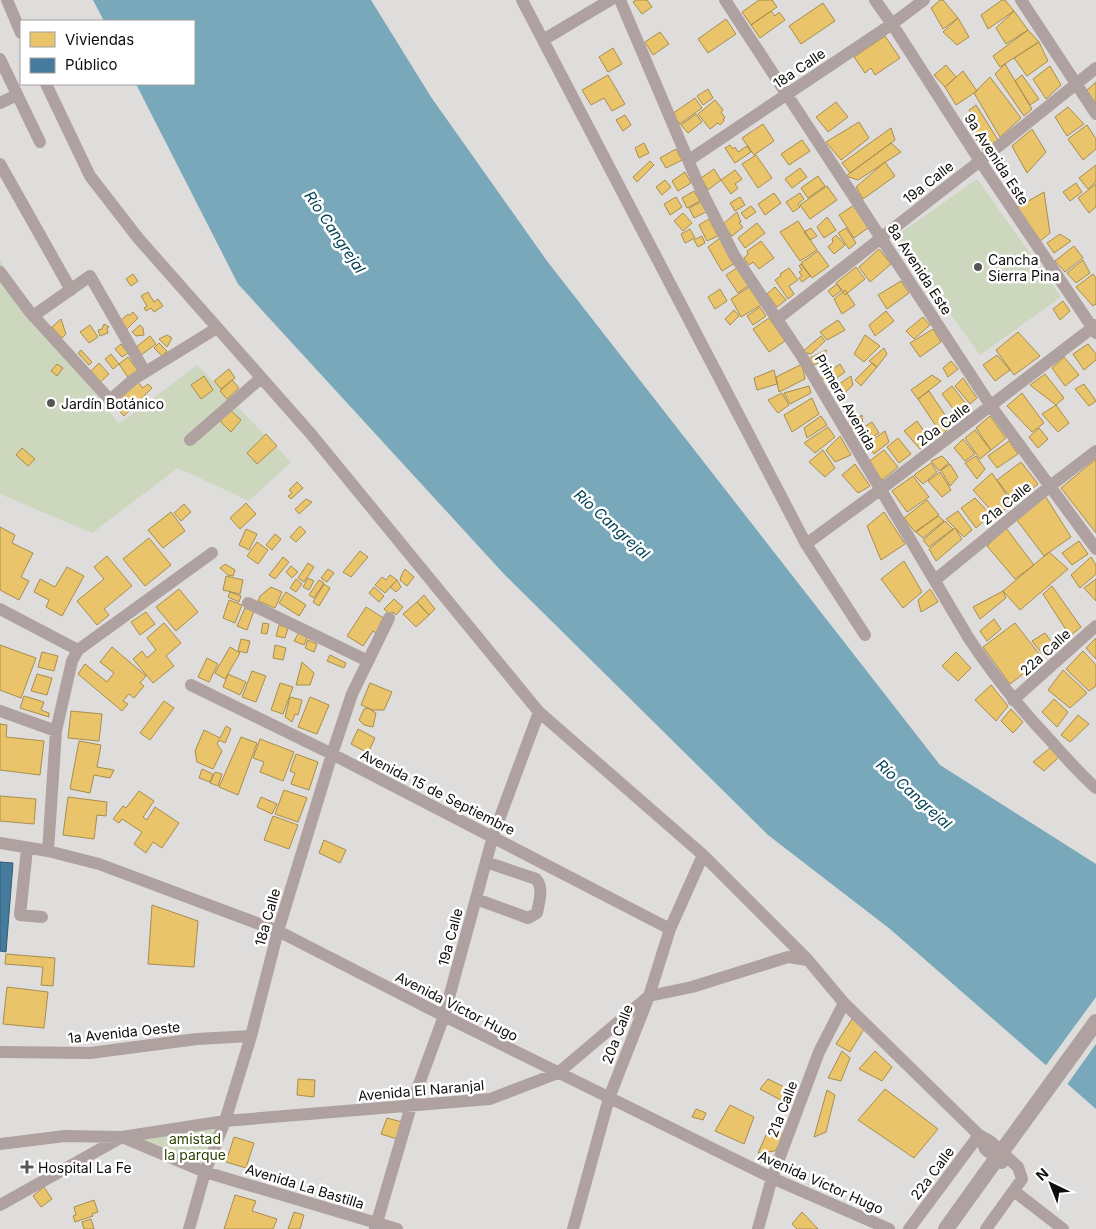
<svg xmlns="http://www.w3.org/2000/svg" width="1096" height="1229" font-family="Inter,sans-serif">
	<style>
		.green { fill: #ccd7be }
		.water { fill: #78a8b9 }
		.pier { fill: #dedddb }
		.homes { fill: #e9c46a; stroke: #a78d4e }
		.public { fill: #457b9d; stroke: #345a72 }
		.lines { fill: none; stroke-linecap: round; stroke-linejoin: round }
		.minor { stroke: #afa1a0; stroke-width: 12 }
		.major { stroke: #b0a1a1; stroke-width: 16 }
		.major-bridge { stroke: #b0a1a1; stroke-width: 16 }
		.poi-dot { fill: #575654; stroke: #fff; stroke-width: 2 }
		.labels { text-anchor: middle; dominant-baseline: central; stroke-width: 5; stroke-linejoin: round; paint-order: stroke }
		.street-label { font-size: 14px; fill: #0e0e0c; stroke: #fff }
		.poi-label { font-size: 14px; fill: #0e0e0c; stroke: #fff; text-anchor: start }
		.park-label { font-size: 14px; fill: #2c4204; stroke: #fff }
		.water-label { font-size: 15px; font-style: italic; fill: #034356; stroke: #fff }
	</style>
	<rect width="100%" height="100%" fill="#dedddb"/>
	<path class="green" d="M977 179 1061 297 980 355 895 237Z
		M0 261 62 350 118 423 130 416 197 365 291 462 249 501 178 468 92 533 0 494Z
		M225 1121 205 1172 137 1139Z"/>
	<path class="water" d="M93 0H371L431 97 547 261 940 765 1096 864V1109L890 929 768 835 504 574 238 284 136 84H194V21H104Z"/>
	<path class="pier" d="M1096 997V1044L1066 1086 1044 1068Z"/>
	<path class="homes" d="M636 0H647L652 7 642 14 633 2Z
		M759 0H772L777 7 751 25 742 12Z
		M940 0H943L958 18 943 29 931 8Z
		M1002 0H1005L1014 11 988 29 981 15Z
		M823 3 835 21 801 44 789 26Z
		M771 11 775 16 779 12 785 20 760 38 751 25Z
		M1014 11 1028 30 1006 44 996 28Z
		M958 18 969 37 957 45 943 32Z
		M726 19 736 34 708 53 698 39Z
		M1028 30 1039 42 1000 67 993 56Z
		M660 32 669 44 653 55 645 42Z
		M885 36 900 58 875 75 871 68 865 73 854 57Z
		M1039 42 1048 61 1027 76 1014 58Z
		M613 48 622 64 608 72 599 57Z
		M1005 64 1032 109 1024 116 995 74Z
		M946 65 956 77 945 87 934 75Z
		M1050 66 1061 85 1046 99 1033 79Z
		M963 71 977 91 956 105 945 87Z
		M608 75 625 104 612 111 604 98 591 105 582 90Z
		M1022 75 1039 99 1030 105 1015 81Z
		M990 77 1021 118 1000 137 974 93Z
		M1096 82V103L1086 91Z
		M708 89 713 98 703 105 697 96Z
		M695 98 702 108 680 124 672 114Z
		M715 100 723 110 721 112 725 118 723 119 724 121 720 125 718 123 710 129 698 114Z
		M836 102 848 117 828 132 816 117Z
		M976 105 998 140 983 150 967 124 975 119 969 110Z
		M1068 107 1084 124 1067 136 1055 117Z
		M696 114 702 122 688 133 681 125Z
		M625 115 631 125 623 131 616 120Z
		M859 122 869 138 841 160 826 142Z
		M763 124 774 141 754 155 742 138Z
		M1087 125 1096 139V149L1083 160 1068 139Z
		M891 128 895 140 850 173 842 163Z
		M1032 129 1046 152 1027 173 1012 146Z
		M802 140 810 151 789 165 781 154Z
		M644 143 649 153 639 158 635 148Z
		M891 143 901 152 858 180 846 176Z
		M730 145 733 149 735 147 738 152 747 146 751 152 735 163 725 148Z
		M676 149 682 160 666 168 660 158Z
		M756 155 772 178 758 188 742 164Z
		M650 161 654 165 637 182 633 177Z
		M885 162 895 176 863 199 856 187Z
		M1096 165V182L1088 189 1079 178Z
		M800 168 807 177 792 188 785 179Z
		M714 169 721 180 708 190 701 178Z
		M735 170 742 179 735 184 738 188 731 194 721 180Z
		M685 172 691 183 678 191 672 181Z
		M818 176 825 186 808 198 801 188Z
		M665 180 671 187 662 195 656 187Z
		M1076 183 1082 192 1070 201 1063 192Z
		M1096 184V207L1089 213 1078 198Z
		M827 186 837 200 810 219 800 205Z
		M694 191 700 201 687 208 682 198Z
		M1044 192 1050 233 1040 241 1016 208Z
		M774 193 781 203 765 215 758 204Z
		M800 193 804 199 798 204 800 207 793 212 786 202Z
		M676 197 682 207 670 215 664 204Z
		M740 197 745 205 735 211 730 203Z
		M701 202 706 212 694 218 689 208Z
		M854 205 868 228 854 238 839 215Z
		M751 206 756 212 746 219 741 213Z
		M737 212 741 222 739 223 743 227 732 236 722 225Z
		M683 213 692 223 683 231 674 221Z
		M827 217 836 230 824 238 817 227Z
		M709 219 718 236 707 241 699 225Z
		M798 221 817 250 800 261 780 232Z
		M757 223 765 233 745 248 738 238Z
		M811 228 817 236 810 240 804 232Z
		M846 228 856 243 849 249 838 233Z
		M690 229 695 238 685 243 681 234Z
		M1060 234 1071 241 1054 253 1047 243Z
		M836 235 845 245 834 254 828 247 833 242 832 239Z
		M702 236 705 243 698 247 694 240Z
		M720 238 735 263 722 271 708 247Z
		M761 241 774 258 759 269 753 262 749 265 744 258 748 254 747 251Z
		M1074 246 1083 258 1065 272 1055 261Z
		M879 249 891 264 870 282 859 267Z
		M818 251 829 266 812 278 801 263Z
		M1083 260 1090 273 1076 283 1067 273Z
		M801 264 810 276 802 282 799 278 802 276 799 272 802 270 799 266Z
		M856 267 865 279 845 295 836 283Z
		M737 268 749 285 738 293 726 275Z
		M789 268 798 280 789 286 794 294 788 299 775 280 781 276 780 274Z
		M133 274 138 281 131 286 126 279Z
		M1093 274 1096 278V304L1093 306 1076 287Z
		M901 281 909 293 887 309 878 295Z
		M837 284 842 290 833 297 828 291Z
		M749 287 761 305 741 317 731 299Z
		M775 287 786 300 777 307 767 294Z
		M720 289 727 301 715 309 708 297Z
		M845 290 855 305 842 314 834 299Z
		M148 292 154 302 158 299 163 306 154 312 151 308 146 311 144 308 147 306 141 296Z
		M1063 301 1070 311 1060 320 1053 309Z
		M760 307 766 316 753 325 747 316Z
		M734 310 739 316 730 325 725 319Z
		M886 311 894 321 875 336 869 325Z
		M133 312 138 318 127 329 120 321 127 315H130Z
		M923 317 930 325 914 339 906 331Z
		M769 318 785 341 769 352 753 329Z
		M61 319 66 334 62 338 52 327Z
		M838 320 845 330 827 340 820 332Z
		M104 324 109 327 107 328 108 333 100 336 98 330 102 329Z
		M90 325 98 337 89 343 80 332Z
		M140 325 143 328 144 335 136 336 132 332Z
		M933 329 941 342 920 357 910 343Z
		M1018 332 1040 356 1014 375 996 350Z
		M167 335 172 338 167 347 159 339Z
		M865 335 880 346 864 362 854 354Z
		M150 336 156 344 141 355 135 348Z
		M821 336 825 341 811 354 802 352Z
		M159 343 167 351 162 356 154 348Z
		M121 344 128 353 122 357 115 349Z
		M1088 344 1096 354V360L1084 370 1073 354Z
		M884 348 887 354 877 367 869 361Z
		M81 350 92 362 89 365 78 353Z
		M826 350V359L814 365 808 359Z
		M111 354 119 364 113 369 105 359Z
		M997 355 1010 370 995 381 983 365Z
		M128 357 139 372 129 379 119 364Z
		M1064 357 1079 375 1065 386 1052 368Z
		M951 361 958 369 948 377 943 368Z
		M99 363 109 374 96 386 86 376Z
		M872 363 877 367 861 386 855 380Z
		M57 364 63 368 57 376 51 371Z
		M802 364 805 379 779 392 776 377Z
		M840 364 845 372 831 382 820 378Z
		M229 369 235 378 221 389 214 381Z
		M774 370 777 384 757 390 754 378Z
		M1045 374 1064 398 1056 405 1030 385Z
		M932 375 941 381 918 399 911 390Z
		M204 376 213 390 201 399 191 385Z
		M851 376 853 385 839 398 832 389Z
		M963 378 977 398 970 404 955 386Z
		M232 380 239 388 227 399 220 391Z
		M137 381 143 388 148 384 152 388 124 416 113 404Z
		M1084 384 1096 401 1089 406 1075 389Z
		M809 386 811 393 790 404 784 393Z
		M952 386 970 409 954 410 942 394Z
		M929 391 952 425 942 435 918 399Z
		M782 393 789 405 778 413 768 400Z
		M1022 393 1044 423 1032 432 1007 406Z
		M812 398 819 414 792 432 784 415Z
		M1056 405 1069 423 1058 432 1042 414Z
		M230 410 241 420 231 432 220 421Z
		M862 415 863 425 853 430 848 424Z
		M821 416 827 425 807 438 804 428Z
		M990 416 1006 438 991 450 976 428Z
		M917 421 931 441 920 449 904 431Z
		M872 422 879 433 861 443 856 432Z
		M828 427 835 437 815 453 804 443Z
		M1039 428 1048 439 1038 448 1029 437Z
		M975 430 991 450 980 459 965 438Z
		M885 431 889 442 874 454 868 443Z
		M266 434 277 446 257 464 247 453Z
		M840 436 851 455 835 462 826 450Z
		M898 438 911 454 899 463 887 447Z
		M963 439 975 454 965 461 954 448Z
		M1009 441 1018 454 997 468 988 456Z
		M22 448 35 459 28 466 16 455Z
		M823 450 835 468 825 477 809 462Z
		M884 450 898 467 882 480 867 463Z
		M942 456 949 463 939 471 931 461Z
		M976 456 985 469 977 479 965 463Z
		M1096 459V533L1061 488Z
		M1021 462 1038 484 1014 502 997 480Z
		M931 463 937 472 923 484 914 475Z
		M855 464 870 486 858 493 842 475Z
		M950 464 958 477 950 486 941 470Z
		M940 472 951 490 942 497 928 481Z
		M992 473 1012 503 997 517 973 490Z
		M913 476 929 497 907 512 892 491Z
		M297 482 303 488 291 499 288 496 292 493 289 490Z
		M1044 494 1071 537 1044 556 1016 519Z
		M975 498 991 515 976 528 961 508Z
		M306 499 312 502 299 514 295 509Z
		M927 500 939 515 915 532 904 518Z
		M246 503 256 514 240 529 230 518Z
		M184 504 191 512 181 521 174 513Z
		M958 511 972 530 964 537 946 519Z
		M171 512 185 531 163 548 148 530Z
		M884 512 905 544 881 560 867 526Z
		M938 516 944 521 923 538 916 532Z
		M945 521 953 529 929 547 923 540Z
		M300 526 306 532 296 542 290 537Z
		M0 527 15 535 12 543 33 553 21 577 29 581 19 600 0 590Z
		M955 528 962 539 936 561 929 549Z
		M1006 528 1034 565 1015 579 987 546Z
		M246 529 257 534 249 550 239 545Z
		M275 534 281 539 272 550 266 545Z
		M149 538 171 565 145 586 123 559Z
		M1079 541 1088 554 1072 565 1062 553Z
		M257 542 268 550 258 564 247 556Z
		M360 551 368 557 351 577 343 572Z
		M1049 552 1068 569 1020 610 1003 591Z
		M107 556 132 586 104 609 109 615 97 625 77 601 104 579 94 567Z
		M283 557 289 562 275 579 269 575Z
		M1091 557 1096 565V574L1080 588 1071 575Z
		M904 561 922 592 903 608 881 579Z
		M308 563 314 567 304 582 298 578Z
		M225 564 235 570 233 576 228 575 220 568Z
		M291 566 298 572 292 578 286 572Z
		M67 567 84 576 62 616 46 607 49 600 34 592 40 579 55 587Z
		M328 569 334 573 327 582 321 578Z
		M405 569 414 577 407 586 400 580 402 574Z
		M390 575 397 580 385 593 375 585 382 577 386 580Z
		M226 576 243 580 240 594 223 590Z
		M308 578 314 581 309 590 303 587Z
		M296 579 302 584 296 592 290 588Z
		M1096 579V601L1084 588Z
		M319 580 324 583 314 598 309 595Z
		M397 580 401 587 396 592 390 587Z
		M324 584 330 588 319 606 313 602Z
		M1052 586 1081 627 1070 636 1043 594Z
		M271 587 282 592 275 608 258 601 260 596Z
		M374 587 384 596 379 602 369 593Z
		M179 589 198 612 176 631 156 607Z
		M930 589 938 602 921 612 918 600Z
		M1003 591 1006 598 980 619 973 607Z
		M230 592 241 596 239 602 228 597Z
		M286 592 306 605 299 616 279 603Z
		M424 595 435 609 429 615 417 602Z
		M394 599 403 607 396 615 393 612 390 615 384 609Z
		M229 600 242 605 235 623 223 618Z
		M417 602 429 615 416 627 403 614Z
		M366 607 385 619 376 633 373 631 363 646 347 636Z
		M245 608 254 611 247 630 237 626Z
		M146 612 155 624 140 635 131 622Z
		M994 619 1001 629 987 641 980 631Z
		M164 623 181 643 166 656 174 666 153 683 133 659 142 651 147 658 156 650 147 638Z
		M263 623 269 624 267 634 261 633Z
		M1015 623 1043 659 1010 684 983 647Z
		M279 625 288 628 285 638 276 636Z
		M299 632 308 636 304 645 294 641Z
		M1045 633 1053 644 1043 655 1032 641Z
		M1096 638V659L1086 648Z
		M241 639 250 641 247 653 238 651Z
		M308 640 317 644 314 652 305 648Z
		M0 645 36 658 21 698 0 690Z
		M275 645 286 648 283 660 273 658Z
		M112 647 146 676 140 683 144 686 134 698 129 694 123 701 128 704 122 711 78 674 85 664 107 682 114 673 100 662Z
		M230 647 240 653 225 679 215 673Z
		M1083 651 1096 665V686L1089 691 1066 669Z
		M42 652 58 656 54 671 38 667Z
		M956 652 971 668 958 681 942 666Z
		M330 655 346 663 344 668 327 661Z
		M207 658 218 664 209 682 198 677Z
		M302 662 314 673 310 685H296Z
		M1063 670 1087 693 1070 708 1048 690Z
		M252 671 266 676 256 702 242 697Z
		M37 674 52 678 47 695 31 691Z
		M228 674 246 682 240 695 223 687Z
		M280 683 293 687 283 714 271 710Z
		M370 683 392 692 384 710H373L361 705Z
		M991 685 1008 706 996 721 975 700Z
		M24 696 44 702 41 710 49 713V717L20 708Z
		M290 697 302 700 298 715 295 714 292 722 285 717Z
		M310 697 329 705 317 734 298 727Z
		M1054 699 1068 712 1057 727 1042 712Z
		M164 701 174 708 150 740 140 733Z
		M368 708 376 713 373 727 364 725 359 720 364 709Z
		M1011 709 1023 722 1013 733 1001 721Z
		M71 711 102 714 99 741 68 738Z
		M1078 715 1089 724 1070 742 1061 735Z
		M0 724 7 725 6 737 44 741 40 775 0 770Z
		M226 726 231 729 225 743 219 740 217 744 222 751 213 769 197 762 195 751 204 730 220 738Z
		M358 729 375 738 368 753 351 744Z
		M241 737 257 743 238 795 219 787Z
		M260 739 294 752 283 781 260 772 264 762 253 758Z
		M79 741 101 745 97 767 114 770 110 778 94 775 90 793 70 789Z
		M1050 748 1059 757 1044 771 1033 762Z
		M296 754 318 762 309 790 291 784 295 773 290 771Z
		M202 769 213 774 210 782 199 778Z
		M215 772 222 774 218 786 210 783Z
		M284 790 307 798 298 822 275 814Z
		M139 791 154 801 143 817 147 820 155 807 179 823 162 848 153 842 146 853 134 844 142 832 122 819 119 823 113 819 123 806 126 808Z
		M0 796 36 799 34 824 0 821Z
		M68 797 107 802 106 816 97 815 94 839 63 835Z
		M261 797 277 804 272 814 257 807Z
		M273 816 298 825 289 849 264 840Z
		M324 840 346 850 340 863 319 853Z
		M152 905 198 921 194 967 148 964Z
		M6 954 55 958 53 986 41 985 43 967 5 964Z
		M7 987 48 992 44 1028 3 1024Z
		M852 1019 864 1029 850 1052 836 1044Z
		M842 1051 850 1058 841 1081 828 1078Z
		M875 1051 892 1067 882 1081 859 1069Z
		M298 1079 315 1080 314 1097 297 1095Z
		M768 1079 796 1093 790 1105 760 1089Z
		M885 1089 938 1129 914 1158 858 1120Z
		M827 1090 835 1095 826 1132 814 1137Z
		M730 1105 754 1117 744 1144 715 1131Z
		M696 1109 706 1113 703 1120 692 1117Z
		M387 1118 402 1122 397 1139 381 1134Z
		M770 1126 785 1135 775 1151 758 1153Z
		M234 1137 254 1143 246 1168 226 1162Z
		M44 1187 52 1199 41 1207 33 1196Z
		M235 1195 256 1201 252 1211 277 1219 273 1229H224Z
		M94 1200 98 1212 92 1214 93 1216 75 1222 73 1216 76 1215 74 1207Z
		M294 1212 304 1215 300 1229H288Z
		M802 1212 818 1229H797L792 1224Z
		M91 1219 94 1229H84L82 1222Z"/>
	<path class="public" d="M0 862 13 863 6 952 0 951Z"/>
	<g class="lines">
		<path class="minor" d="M7 0 21 33
			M522 0 806 544 865 635
			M620 0 700 188 734 255 801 355 968 637C993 675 1019 707 1050 740 1065 757 1079 773 1096 788
			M725 0 991 406 1096 549
			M875 0 892 24 980 161 1096 333
			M1021 0 1096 114
			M543 40 610 0
			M0 59 40 142
			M46 84 90 176 138 238 311 434 539 712 703 855 808 960 844 1003 979 1135 990 1141 1018 1167 1022 1179 986 1229
			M0 103 17 95
			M689 160 892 24 924 0
			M0 164 71 290
			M0 272 29 311 110 400 134 379 217 328
			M33 316 90 276 145 372
			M777 319 980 161 1096 68
			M190 440 261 378
			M806 544 880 490 1096 325
			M935 580 1049 487 1096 451
			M248 603 368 661
			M0 609 78 650
			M191 685 332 754 670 929
			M1013 700 1096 626
			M0 711 56 731
			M0 843 48 851 99 864 278 931 444 1016 772 1178 889 1229
			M27 849 20 915 42 917
			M48 851 56 731 72 661 78 650 89 642 212 553
			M476 899 528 918 537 913C539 902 544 888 536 879L486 862
			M0 1052 90 1053 197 1039 251 1036
			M979 1135 985 1149 1002 1163
			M122 1137 205 1172 397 1229
			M0 1144 65 1136 122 1137 225 1121 490 1099 558 1073 649 996 692 987 788 957 808 960
			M1014 1191 1063 1229
			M0 1205 122 1137
			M189 1229 205 1172 225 1121 251 1036 278 931 332 754 352 694 389 618
			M375 1229 411 1106 444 1016 493 836 539 712
			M573 1229 609 1098 649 996 670 929 703 855
			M758 1229 772 1178 819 1052 844 1003
			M909 1229 979 1135"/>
		<path class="major" d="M946 1229 984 1176"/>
		<path class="major-bridge" d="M984 1176 1096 1022"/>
	</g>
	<g class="poi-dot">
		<circle cx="978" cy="267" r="5"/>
		<circle cx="51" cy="403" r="5"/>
		<path d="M24.5 1159.5h5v5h5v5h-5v5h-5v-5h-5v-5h5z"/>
	</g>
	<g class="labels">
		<g class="street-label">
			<text transform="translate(799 68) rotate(-34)">18a Calle</text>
			<text transform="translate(997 159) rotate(57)">9a Avenida Este</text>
			<text transform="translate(928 182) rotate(-38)">19a Calle</text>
			<text transform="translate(920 269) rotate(57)">8a Avenida Este</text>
			<text transform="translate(846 402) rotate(60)">Primera Avenida</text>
			<text transform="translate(943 424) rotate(-37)">20a Calle</text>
			<text transform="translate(1006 503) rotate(-39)">21a Calle</text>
			<text transform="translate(1045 652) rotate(-42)">22a Calle</text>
			<text transform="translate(438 792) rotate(27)">Avenida 15 de Septiembre</text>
			<text transform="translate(267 917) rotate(-74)">18a Calle</text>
			<text transform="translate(450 937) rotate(-75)">19a Calle</text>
			<text transform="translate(457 1006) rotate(27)">Avenida Víctor Hugo</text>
			<text transform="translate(124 1032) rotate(-6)">1a Avenida Oeste</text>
			<text transform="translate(617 1034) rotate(-69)">20a Calle</text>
			<text transform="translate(421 1090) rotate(-5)">Avenida El Naranjal</text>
			<text transform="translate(782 1109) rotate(-69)">21a Calle</text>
			<text transform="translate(932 1173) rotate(-53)">22a Calle</text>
			<text transform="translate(821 1182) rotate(24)">Avenida Víctor Hugo</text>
			<text transform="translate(305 1186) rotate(17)">Avenida La Bastilla</text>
		</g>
		<g class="poi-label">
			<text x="988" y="259">Cancha<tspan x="988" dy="16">Sierra Pina</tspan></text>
			<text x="61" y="403">Jardín Botánico</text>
			<text x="38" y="1167">Hospital La Fe</text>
		</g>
		<g class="park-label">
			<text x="195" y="1138">amistad<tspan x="195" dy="16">la parque</tspan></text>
		</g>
		<g class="water-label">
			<text transform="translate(335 232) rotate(56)">Río Cangrejal</text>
			<text transform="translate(612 524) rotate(42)">Río Cangrejal</text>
			<text transform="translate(914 794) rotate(42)">Río Cangrejal</text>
		</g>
	</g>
	<rect x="20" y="20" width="175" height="65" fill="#ffffff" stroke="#9f9f9e"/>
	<rect x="30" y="32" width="25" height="15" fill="#e9c46a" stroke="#9f9f9e"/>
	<text x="65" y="45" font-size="15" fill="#0e0e0c">Viviendas</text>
	<rect x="30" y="58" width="25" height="15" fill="#457b9d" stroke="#9f9f9e"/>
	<text x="65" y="70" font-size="15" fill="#0e0e0c">Público</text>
	<g transform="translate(1051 1184) rotate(317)" stroke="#ffffff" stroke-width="4" paint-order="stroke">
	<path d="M0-4L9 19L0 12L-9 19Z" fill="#0e0e0c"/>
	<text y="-8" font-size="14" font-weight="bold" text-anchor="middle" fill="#0e0e0c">N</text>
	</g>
</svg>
